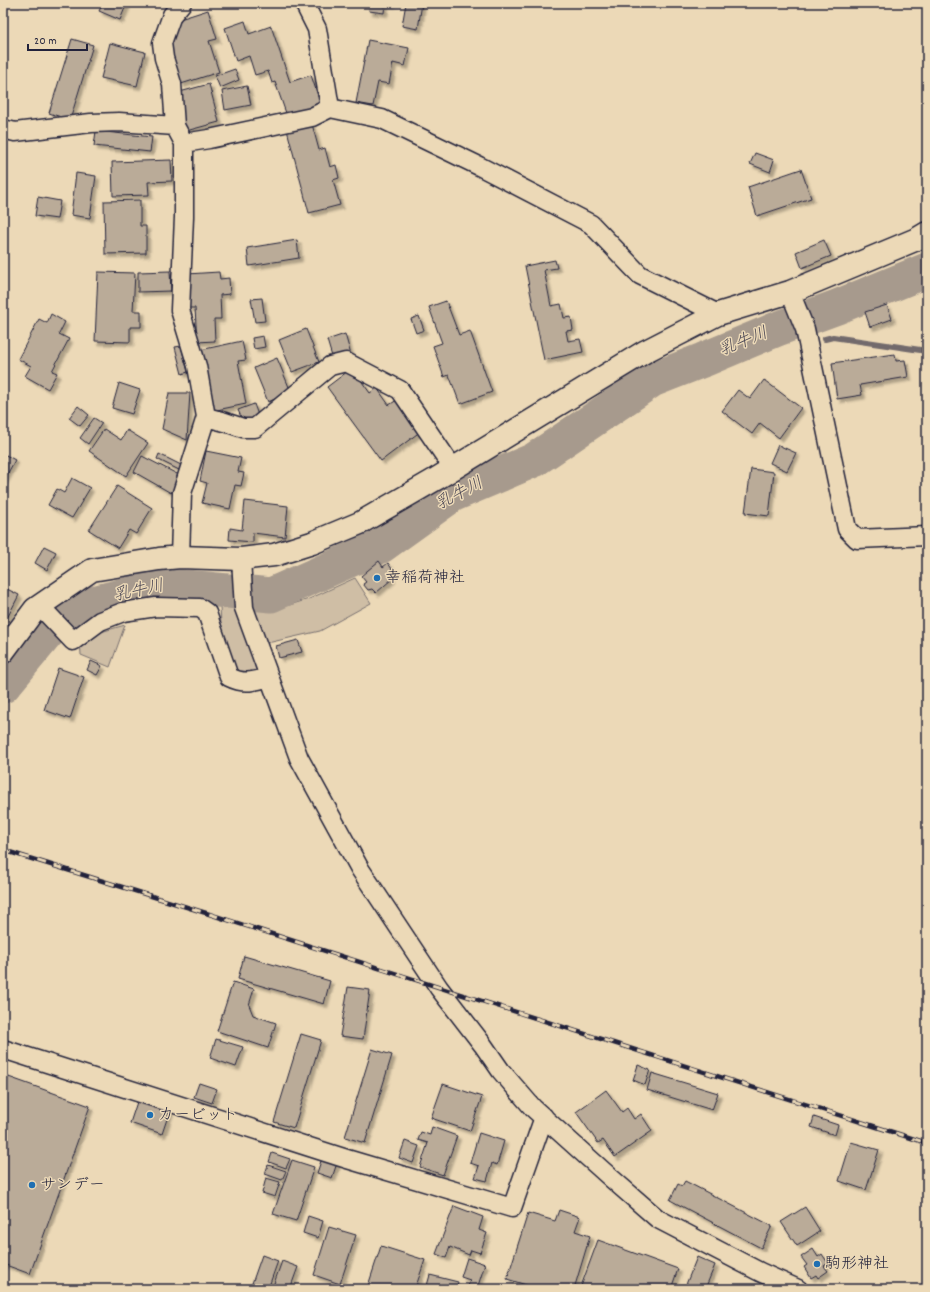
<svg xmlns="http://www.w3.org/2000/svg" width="930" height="1292" font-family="Dekko,'Klee One',sans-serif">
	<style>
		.green { fill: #cfbea5; stroke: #787070 }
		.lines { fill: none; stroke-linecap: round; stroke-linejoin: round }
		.stream { stroke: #726a6c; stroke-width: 6 }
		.river { stroke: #a79a8d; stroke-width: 35 }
		.building { fill: #baab98; stroke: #22223b; filter: url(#shadow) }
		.street-casing { stroke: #22223b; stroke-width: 21 }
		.secondary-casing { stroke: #22223b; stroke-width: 25 }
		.street { stroke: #ecd9b7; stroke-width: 18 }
		.secondary { stroke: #ecd9b7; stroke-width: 22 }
		.rail-casing { stroke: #22223b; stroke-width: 4.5 }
		.rail { stroke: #ecd9b7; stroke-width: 3; stroke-dasharray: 9; stroke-linecap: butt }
		.poi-dot { fill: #1f6fb2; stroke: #ecd9b7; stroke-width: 1.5 }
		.labels { text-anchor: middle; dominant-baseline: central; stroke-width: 3; stroke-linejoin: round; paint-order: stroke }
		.poi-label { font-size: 16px; fill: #22223b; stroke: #ecd9b7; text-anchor: start }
		.water-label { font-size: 17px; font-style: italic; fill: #4a4654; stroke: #ecd9b7 }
	</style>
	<defs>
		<filter id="shadow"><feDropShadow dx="3.5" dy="3.5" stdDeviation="1" flood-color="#0004"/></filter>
	</defs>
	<rect width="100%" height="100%" fill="#ecd9b7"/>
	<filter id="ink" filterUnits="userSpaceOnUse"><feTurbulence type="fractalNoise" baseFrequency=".025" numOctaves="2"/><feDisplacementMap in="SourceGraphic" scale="8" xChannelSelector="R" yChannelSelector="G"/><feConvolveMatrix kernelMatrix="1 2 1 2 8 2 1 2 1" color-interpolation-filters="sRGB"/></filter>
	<g filter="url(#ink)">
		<path class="green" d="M355 578 371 603 320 631 263 644 251 608 283 607 309 599Z
			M220 606 237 607 260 674 246 681 233 669 222 642Z
			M125 625 110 667 81 655 80 638Z"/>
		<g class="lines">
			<path class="stream" d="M777 329 778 330
				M825 339 833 337 927 351"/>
			<path class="river" d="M3 686 48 632 82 606 164 585 271 595 381 546 452 495 534 460 652 380 703 360 777 329 837 307 927 270"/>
		</g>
		<path class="building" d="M103 3H127L120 20 99 11Z
			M370 3H392V4L385 3 384 13 369 11Z
			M406 3H422L418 29 402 26Z
			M208 10 217 39 209 41 219 72 181 84 169 40 180 19Z
			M245 21 249 34 271 26 290 82 311 75 321 105 287 116 275 82 272 83 268 71 255 75 249 56 236 61 225 28Z
			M72 39 93 45 70 120 49 113Z
			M368 40 409 48 405 66 393 63 389 84 378 82 373 106 356 103Z
			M110 43 145 52 137 86 101 78Z
			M235 69 239 80 220 88 215 76Z
			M209 84 219 122 186 131 176 93Z
			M247 86 251 105 225 110 222 91Z
			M312 124 319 150 325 148 330 167 336 165 339 178 333 180 340 205 309 213 287 130Z
			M96 131 152 137 150 152 94 146Z
			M755 153 774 160 770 172 750 164Z
			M171 160 172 181 148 182 149 195 113 196 112 162Z
			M801 169 811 198 757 216 748 187Z
			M76 173 96 176 90 218 71 215Z
			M38 197 60 201 57 219 35 216Z
			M140 200V226H146V253L105 254 104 201Z
			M297 240 299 258 249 266 247 248Z
			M824 240 831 256 802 268 796 252Z
			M555 260 557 268 544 270 551 306 561 304 564 318 571 317 573 330 566 331 568 341 580 339 583 352 544 360 525 266Z
			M170 271 171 291 138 292V272Z
			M98 272 135 273 133 311H141V327H130V342L95 341Z
			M219 272 220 279 229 278 230 294 220 295 221 319H214L215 341 197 342 195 308H189L187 274Z
			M262 298 265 321 255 322 251 299Z
			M446 301 459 335 470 331 492 392 460 404 449 375 444 377 433 346 442 343 429 307Z
			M887 305 892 319 870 327 865 312Z
			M51 314 65 322 59 334 69 339 52 371 57 373 48 389 25 376 31 366 18 359 39 319 47 323Z
			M419 316 424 330 416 333 411 319Z
			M306 329 319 362 292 372 279 340Z
			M345 334 351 355 333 360 327 340Z
			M263 336 265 347 254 349 252 338Z
			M242 341 246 360 238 361 246 404 212 411 200 350Z
			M181 346 188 372 182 374 175 347Z
			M895 354 896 361 905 360 908 377 860 385 862 395 837 399 832 363Z
			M277 358 291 392 268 402 254 368Z
			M352 368 370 393 377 388 389 405 397 400 421 431 381 461 327 387Z
			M764 380 801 408 779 438 760 423 752 434 722 411 738 390 750 399Z
			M119 383 140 390 132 414 112 408Z
			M169 393H190L187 440 162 429Z
			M254 404 259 418 244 424 238 410Z
			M78 406 89 415 80 426 69 418Z
			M94 418 102 423 88 444 80 438Z
			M104 429 121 440 127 430 148 443 126 476 89 451Z
			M778 445 796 453 787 471 770 463Z
			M206 451 241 458 238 472 244 473 241 486 235 485 230 509 202 503 207 483 200 481Z
			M4 454 15 460 3 482V456Z
			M159 454 183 466 181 471 157 459Z
			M142 456 181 476 171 493 134 472Z
			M751 469 774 472 769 516 745 513Z
			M72 478 90 488 72 518 48 505 57 489 64 493Z
			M117 486 152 508 136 534 129 530 118 548 89 530Z
			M245 501 288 506 285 537 253 533V542L229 540 230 528 242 530Z
			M44 546 56 552 47 570 35 563Z
			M379 561 383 567 388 563 394 572 390 576 392 579 376 593 372 589 368 590 363 584 366 582 361 576Z
			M3 587 19 595 3 626Z
			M298 640 302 652 279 658 276 646Z
			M91 661 102 666 97 675 87 670Z
			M58 668 84 677 70 719 44 710Z
			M244 956 330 981 324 1004 238 979Z
			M233 982 254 989 249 1005 253 1015 276 1023 268 1048 217 1031Z
			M348 987 370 990 363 1039 340 1036Z
			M301 1034 321 1040 294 1128 274 1122Z
			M216 1039 243 1047 236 1067 210 1058Z
			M372 1049 392 1055 365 1143 345 1137Z
			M638 1065 650 1070 645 1085 633 1080Z
			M652 1073 718 1093 712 1110 647 1090Z
			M3 1075 90 1106 30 1274 3 1264Z
			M199 1083 217 1089 212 1103 194 1097Z
			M443 1084 482 1097 470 1131 431 1118Z
			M606 1090 622 1112 627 1108 634 1119 641 1114 652 1131 615 1157 603 1140 598 1143 576 1112Z
			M139 1096 171 1107 162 1134 130 1123Z
			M814 1117 838 1125 835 1135 811 1127Z
			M432 1127 457 1136 443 1175 420 1167 428 1143 418 1140 421 1132 430 1135Z
			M479 1133 504 1141 497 1165 492 1163 487 1181 475 1178 479 1166 470 1163Z
			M405 1141 419 1146 413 1163 399 1158Z
			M851 1142 879 1150 866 1190 839 1181Z
			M272 1153 290 1159 286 1168 269 1162Z
			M323 1155 338 1160 332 1178 317 1173Z
			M292 1160 314 1167 296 1221 273 1214Z
			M268 1165 286 1171 282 1180 265 1174Z
			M266 1178 280 1182 275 1197 262 1193Z
			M685 1181 772 1226 761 1248 670 1200 678 1184 682 1186Z
			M454 1206 483 1217 479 1230 487 1233 480 1253 471 1250 469 1255 450 1247 446 1258 436 1254Z
			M805 1207 820 1231 797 1246 781 1222Z
			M559 1210 580 1217 575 1231 590 1236 574 1289H539L507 1279 528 1213 555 1221Z
			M308 1216 323 1221 318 1238 303 1233Z
			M329 1227 356 1235 340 1284 314 1275Z
			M598 1240 678 1269 671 1289H580Z
			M381 1246 425 1260 415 1289H367Z
			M813 1249 818 1257 822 1254 828 1263 824 1266 828 1271 818 1278 816 1275 811 1278 804 1267 807 1265 801 1257Z
			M262 1255 278 1261 268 1289H250Z
			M697 1257 715 1265 705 1289H691L685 1287Z
			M467 1258 485 1264 477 1289H467L470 1280 461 1277Z
			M282 1261 298 1267 290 1289H272Z
			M430 1275 458 1282 456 1289H426Z"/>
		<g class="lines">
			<defs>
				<path id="street" d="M304 3 317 29 330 108
					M175 126 172 84 164 58 162 43 172 15 182 3
					M3 129 15 132 91 123 119 122 175 126 184 143V217L180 310 197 366 206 417 182 493 180 557
					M184 143 209 139 312 117 330 108 382 119 479 166 591 224 640 275 718 314
					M790 292 805 329 847 529 857 539 927 536
					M206 417 225 422 243 428H255L330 366 346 362 400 390 453 468
					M241 559 244 608 299 758 360 869 439 988 483 1045 501 1071 533 1108 611 1178 658 1219 760 1272 798 1289
					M40 606 73 641 100 621 123 612 156 607 200 608 207 613 229 677C245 685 254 681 269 677
					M3 1049 347 1159 512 1208 544 1117"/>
				<path id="secondary" d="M3 652 35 609 92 570 159 559 180 557 241 559 274 555 312 543 360 523 436 479 646 351 718 314 790 292 917 239 927 233"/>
			</defs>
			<use href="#street" class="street-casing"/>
			<use href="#secondary" class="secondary-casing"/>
			<use href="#street" class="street"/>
			<use href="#secondary" class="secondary"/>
			<defs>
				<path id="rail" d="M3 850 206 913 927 1143"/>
			</defs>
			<use href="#rail" class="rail-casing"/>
			<use href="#rail" class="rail"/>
		</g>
	</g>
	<g class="poi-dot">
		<circle cx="377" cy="578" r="4"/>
		<circle cx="150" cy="1115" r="4"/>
		<circle cx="32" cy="1185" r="4"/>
		<circle cx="817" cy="1264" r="4"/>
	</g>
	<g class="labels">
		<g class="poi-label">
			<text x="385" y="578">幸稲荷神社</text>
			<text x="158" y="1115">カービット</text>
			<text x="40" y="1185">サンデー</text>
			<text x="825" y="1264">駒形神社</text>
		</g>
		<g class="water-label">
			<text transform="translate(744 343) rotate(-22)">乳牛川</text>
			<text transform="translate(460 495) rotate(-28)">乳牛川</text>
			<text transform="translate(139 592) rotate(-12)">乳牛川</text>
		</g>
	</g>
	<rect width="930" height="1292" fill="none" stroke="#ecd9b7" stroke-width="16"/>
	<rect x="8" y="8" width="914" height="1276" fill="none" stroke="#22223b" stroke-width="1.5" filter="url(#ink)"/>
	<path d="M28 44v6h59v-6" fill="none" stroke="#22223b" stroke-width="2"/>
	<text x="34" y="44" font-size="12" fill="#22223b" stroke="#ecd9b7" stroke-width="3" paint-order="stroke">20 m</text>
</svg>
